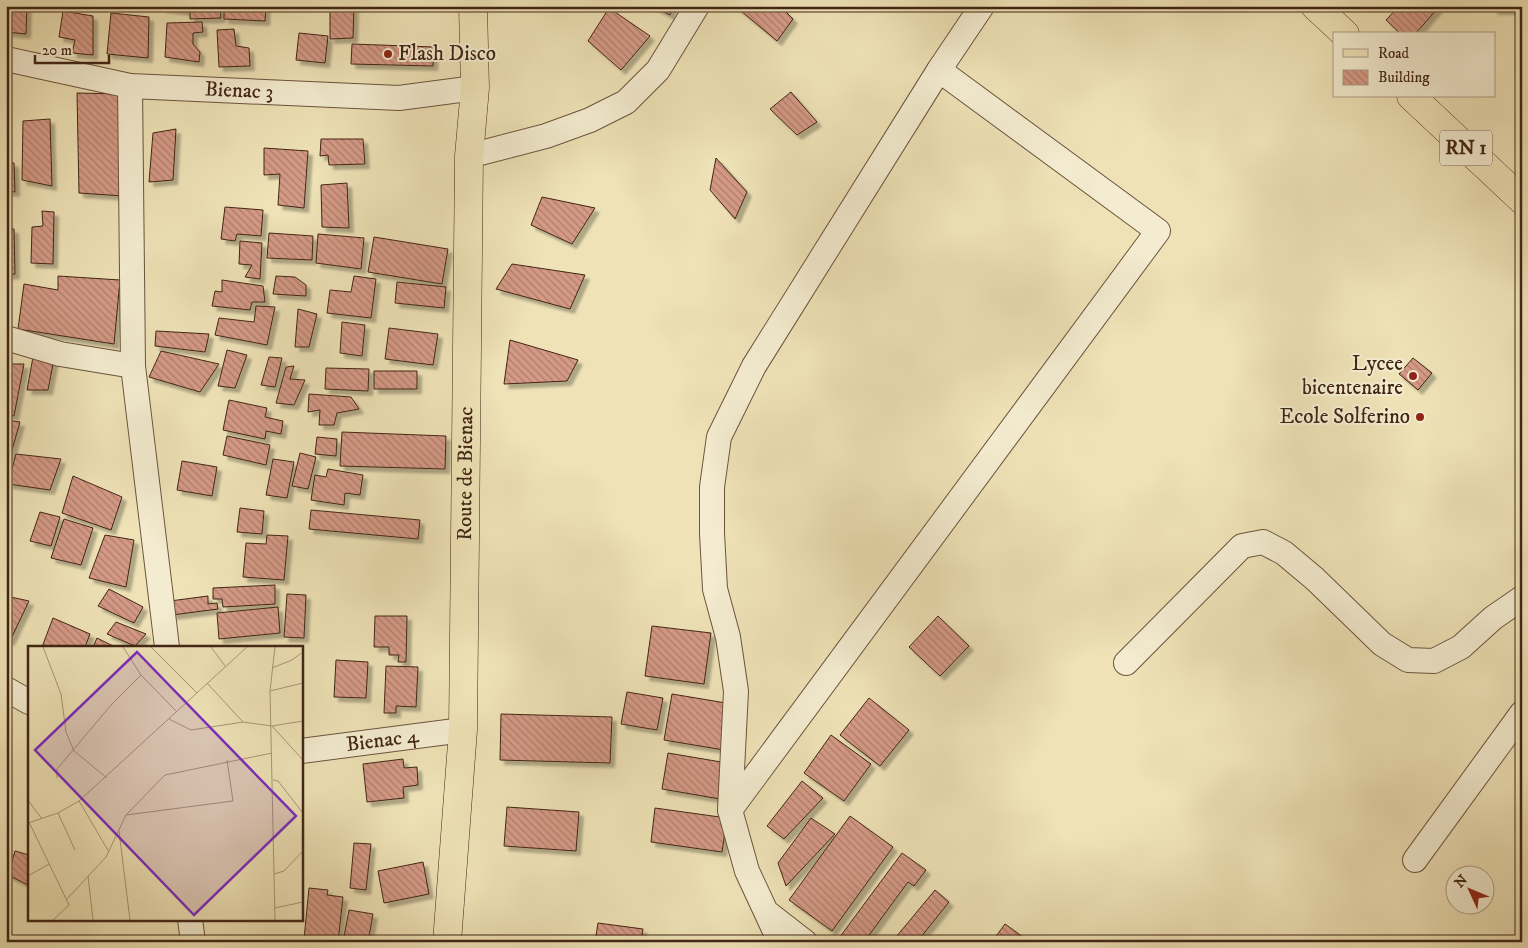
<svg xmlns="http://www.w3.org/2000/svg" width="1528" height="948" font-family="'IM FELL DW Pica',serif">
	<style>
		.building { fill: url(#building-back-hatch); stroke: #412515; filter: url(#shadow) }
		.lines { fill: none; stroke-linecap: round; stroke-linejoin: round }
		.minor-casing { stroke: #6c543d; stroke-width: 26 }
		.major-casing { stroke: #412515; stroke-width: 29 }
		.minor { stroke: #f4ecd0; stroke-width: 24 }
		.major { stroke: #eee2b6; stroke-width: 28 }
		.poi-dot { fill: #8f2418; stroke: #f4ecd0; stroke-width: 2 }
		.labels { text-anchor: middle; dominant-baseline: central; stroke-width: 4; stroke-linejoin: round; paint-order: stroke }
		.shield { fill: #f4ecd0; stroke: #77614d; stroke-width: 1 }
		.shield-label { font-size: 20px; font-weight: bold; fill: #412515 }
		.poi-label { font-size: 21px; fill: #412515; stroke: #f4ecd0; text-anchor: end }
		.street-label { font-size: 21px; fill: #412515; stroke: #f4ecd0 }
		.inset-road { fill: none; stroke: #a99676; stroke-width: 1 }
		.view { fill: #7b2cbf; fill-opacity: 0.15; stroke: #7b2cbf; stroke-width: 2.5 }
		.inset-edge { fill: none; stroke: #412515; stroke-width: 2.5 }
	</style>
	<defs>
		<pattern id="building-back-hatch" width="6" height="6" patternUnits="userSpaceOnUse" patternTransform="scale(1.25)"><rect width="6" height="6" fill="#d59a86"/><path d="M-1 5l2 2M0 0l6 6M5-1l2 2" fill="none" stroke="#ae7d6c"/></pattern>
		<filter id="shadow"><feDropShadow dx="4.5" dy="4.5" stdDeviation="1" flood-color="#0004"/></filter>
	</defs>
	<rect width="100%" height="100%" fill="#eee2b6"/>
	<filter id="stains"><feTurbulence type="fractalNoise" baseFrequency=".004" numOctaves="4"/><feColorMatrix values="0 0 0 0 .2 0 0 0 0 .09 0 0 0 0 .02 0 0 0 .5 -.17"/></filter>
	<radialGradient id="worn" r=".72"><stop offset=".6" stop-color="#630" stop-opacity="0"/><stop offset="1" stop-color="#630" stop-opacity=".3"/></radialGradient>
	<path class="building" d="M6 6H27L26 34 6 32Z
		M163 6H188V11L162 8Z
		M190 6H220L221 18 190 19Z
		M224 6H266L265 21 224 19Z
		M330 6H354L353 38 330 39Z
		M652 6H672L670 15Z
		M735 6H780L793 19 777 41Z
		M1399 6H1440L1415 34H1401L1386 20Z
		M1493 6H1513V10H1493Z
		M609 8 650 36 621 70 588 41Z
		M63 11 93 16V55L72 53 75 40 59 37Z
		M111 13 149 17 148 58 107 54Z
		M202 22 203 32 193 33V44L200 52 199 62 165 57 167 23Z
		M234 29 236 46 249 48 250 66 219 67 217 30Z
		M299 33 328 36 325 63 296 60Z
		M352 44 434 47 433 66 351 64Z
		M791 92 817 122 797 135 770 109Z
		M77 93 121 94 124 196 79 193Z
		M50 119 52 186 22 180 23 121Z
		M176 129 173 180 149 182 153 133Z
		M321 139H363L365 164 329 165 328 155 320 156Z
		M264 148 308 151 304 208 278 205 280 174 264 175Z
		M716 158 747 192 735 219 710 190Z
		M6 161 14 163 15 192 6 191Z
		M347 183 349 228 322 227 321 185Z
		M542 197 595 208 572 244 531 225Z
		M225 207 263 210 261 236 237 234 235 241 221 239Z
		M42 211 54 212 53 264 31 263 32 227 43 226Z
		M6 228 14 229 15 274 6 275Z
		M269 233 313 236 312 260 267 258Z
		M318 234 364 238 361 269 316 263Z
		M374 237 448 249 442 284 368 272Z
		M240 241 262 243 260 279 245 277 252 265 239 264Z
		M512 264 585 275 570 309 496 289Z
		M58 276 120 280 114 344 18 329 24 284 58 290Z
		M276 276 295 277 306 285V296L273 294Z
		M354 276 376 279 371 318 327 313 330 290 351 292Z
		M222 280 263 286 265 302H252L250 310 212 306 215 291 222 292Z
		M397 282 446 287 444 308 395 303Z
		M256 306 275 307 267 345 215 335 219 318 254 322Z
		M298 309 317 314 309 347H295Z
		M342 322 365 325 362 356 340 353Z
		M389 328 438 334 433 365 385 359Z
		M156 331 209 334 205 352 155 346Z
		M510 340 578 360 567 381 504 384Z
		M227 350 247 355 235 388 218 386Z
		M161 351 219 364 200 392 149 377Z
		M33 357 54 359 48 390H27Z
		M269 357 282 358 275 387 261 385Z
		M1413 358 1432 373 1418 390 1399 374Z
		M6 364H24L14 416 6 414Z
		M294 366 290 379 305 380 294 405 276 403 286 367Z
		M326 368 369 369 368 391 325 389Z
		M374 371H417V389H374Z
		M309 394 351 397 359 409 337 413 334 425H319L320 410 308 412Z
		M229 400 267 408 265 417 283 421 281 434 266 431 265 439 223 430Z
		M6 420 20 422 10 457 6 456Z
		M342 432 446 436 445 469 340 466Z
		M227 436 270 445 266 465 223 455Z
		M317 437 337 439 336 456 315 454Z
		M300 453 316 457 308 489 292 486Z
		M16 454 61 459 50 490 8 484Z
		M273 459 294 462 287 498 266 495Z
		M182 461 217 467 212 496 177 490Z
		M328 469 363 475 360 495 345 493 344 505 311 500 315 475 326 477Z
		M73 476 122 497 111 530 62 513Z
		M240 508 264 511 262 534 237 532Z
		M311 510 420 520 418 539 309 529Z
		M40 512 60 517 51 546 30 541Z
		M64 519 93 528 81 565 51 558Z
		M105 535 134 540 126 587 89 578Z
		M267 535 288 536 284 580 243 577 246 543 266 544Z
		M275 585V604L223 607 222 599H213V588Z
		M109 589 143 607 134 623 98 606Z
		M287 594 306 595 304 638 284 637Z
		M6 596 29 601 10 641 6 640Z
		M208 596V604L217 603 218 609 172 615 170 601Z
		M278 607 280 633 219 639 217 613Z
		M375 616H407L406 662H398L399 655H389V647H374Z
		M938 616 969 646 940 676 909 647Z
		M53 618 90 634 85 647H42Z
		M116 622 146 634 135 646 107 634Z
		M652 626 711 633 704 684 645 676Z
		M97 638 115 647H93Z
		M336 660 368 662 366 698 334 697Z
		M386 666 418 667 416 707 396 706V713H384Z
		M627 692 663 698 657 730 621 724Z
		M672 694 732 704 724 750 664 740Z
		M869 698 909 730 880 766 840 735Z
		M501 714 612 717 610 763 500 760Z
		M831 735 871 764 844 801 804 773Z
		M668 753 727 763 720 799 662 789Z
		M403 759 404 768 417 767 418 785 403 787 404 798 367 802 363 764Z
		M802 781 823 798 784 839 767 826Z
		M507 807 579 812 576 851 504 846Z
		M655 808 727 818 722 852 651 842Z
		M850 816 893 847 832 931 789 900Z
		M811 818 835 834 786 886 778 863Z
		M354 843 371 844 366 890 350 888Z
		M15 851 29 855 28 885 8 875Z
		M902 853 926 870 914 886 908 882 864 942H845L839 938Z
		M423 862 429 894 384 903 378 871Z
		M309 888 328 890 327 895 343 897 338 942 304 939Z
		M935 890 949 902 917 942H902L896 937Z
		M349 910 373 914 368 942H343Z
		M598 923 643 929 641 942H595Z
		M1005 924 1023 937 1019 942H997L994 939Z"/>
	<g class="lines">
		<defs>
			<g id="minor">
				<path id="s1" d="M6 59 130 86 399 98 475 88"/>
				<path d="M130 86 133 366 167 647"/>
				<path d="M469 156 546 136 590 120 626 102 658 70 697 6"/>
				<path d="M6 338 60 354 133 366"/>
				<path d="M1126 663 1242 546 1263 542 1284 553 1315 579 1382 644 1408 660 1434 661 1461 647 1493 618 1522 598"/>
				<path d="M6 689 29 702"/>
				<path id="s2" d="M301 751 463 730"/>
				<path d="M730 810 1158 231 939 70"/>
				<path d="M1415 860 1522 713"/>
				<path d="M769 914 805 942"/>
				<path d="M190 919 193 942"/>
				<path d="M780 942 747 871 730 810 736 691 728 637 715 589 712 533V487L719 437 754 366 939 70 982 6"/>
			</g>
			<g id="major">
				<path d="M1315 6 1345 34"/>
				<path d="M1411 96 1522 200"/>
				<path id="s3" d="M447 942 463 730 469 156 475 88 473 6"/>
			</g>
		</defs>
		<use href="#minor" class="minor-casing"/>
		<use href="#major" class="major-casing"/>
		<use href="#minor" class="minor"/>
		<use href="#major" class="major"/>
	</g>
	<g class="poi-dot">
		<circle cx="388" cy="54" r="5"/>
		<circle cx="1413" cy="376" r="5"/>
		<circle cx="1420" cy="417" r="5"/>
	</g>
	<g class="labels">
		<rect class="shield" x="1440" y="130.5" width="52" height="35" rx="4"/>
		<g class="shield-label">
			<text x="1466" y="148">RN 1</text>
		</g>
		<g class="poi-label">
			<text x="398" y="54" text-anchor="start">Flash Disco</text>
			<text x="1403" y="364">Lycee<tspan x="1403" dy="24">bicentenaire</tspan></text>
			<text x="1410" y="417">Ecole Solferino</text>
		</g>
		<g class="street-label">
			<text stroke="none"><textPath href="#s1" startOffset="236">Bienac 3</textPath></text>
			<text stroke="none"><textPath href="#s3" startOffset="469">Route de Bienac</textPath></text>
			<text stroke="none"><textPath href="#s2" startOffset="82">Bienac 4</textPath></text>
		</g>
	</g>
	<g transform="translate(28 646)">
		<rect width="275" height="275" fill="#eee2b6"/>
		<path class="inset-road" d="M15 1 33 48 38 86 46 105 79 132M95 1 113 29 149 66M123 1 169 47M183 1 197 20M244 22 264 14 275 6M179 37 215 76M242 45 275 37M141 73 163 84 215 76 244 80 275 75M244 80 275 114M29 132V123L84 58 113 29M245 134 250 135 275 167M0 154 14 173M51 155 81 206M30 167 47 204M98 169 205 155 199 114M1 176 41 259 25 274M0 177 30 167 51 155 219 1M91 185 102 274M246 228 256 225 275 205M0 230 21 218M60 230 65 274M39 253 78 211 98 169 137 129 244 107M247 262 275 256M247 274 242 45 247 1"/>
		<path class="view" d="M109 6 268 170 166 269 7 104Z"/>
		<rect width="275" height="275" class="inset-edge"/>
	</g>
	<rect width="1528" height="948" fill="none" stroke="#eee2b6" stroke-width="25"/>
	<rect x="8" y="8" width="1513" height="933" fill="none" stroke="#412515" stroke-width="2.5"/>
	<rect x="12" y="12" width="1503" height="923" fill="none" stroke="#412515"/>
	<rect x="1333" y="32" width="162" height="65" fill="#f4ecd0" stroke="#ac9c85"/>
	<rect x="1343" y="49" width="25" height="8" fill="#eee2b6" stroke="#ac9c85"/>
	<text x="1378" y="58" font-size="15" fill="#412515">Road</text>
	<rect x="1343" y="70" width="25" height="15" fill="url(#building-back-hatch)" stroke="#ac9c85"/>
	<text x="1378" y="82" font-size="15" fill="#412515">Building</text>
	<g transform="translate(1470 890) rotate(314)"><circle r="24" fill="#f4ecd0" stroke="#ac9c85"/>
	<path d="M0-4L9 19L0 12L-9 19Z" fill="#8f2418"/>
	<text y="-8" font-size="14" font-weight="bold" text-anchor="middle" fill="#412515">N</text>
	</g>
	<path d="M35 55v8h74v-8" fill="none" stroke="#412515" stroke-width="2.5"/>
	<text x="42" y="55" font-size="15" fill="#412515" stroke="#f4ecd0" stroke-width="4" paint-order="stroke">20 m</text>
	<rect width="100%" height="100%" filter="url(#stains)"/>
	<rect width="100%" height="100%" fill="url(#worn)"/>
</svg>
